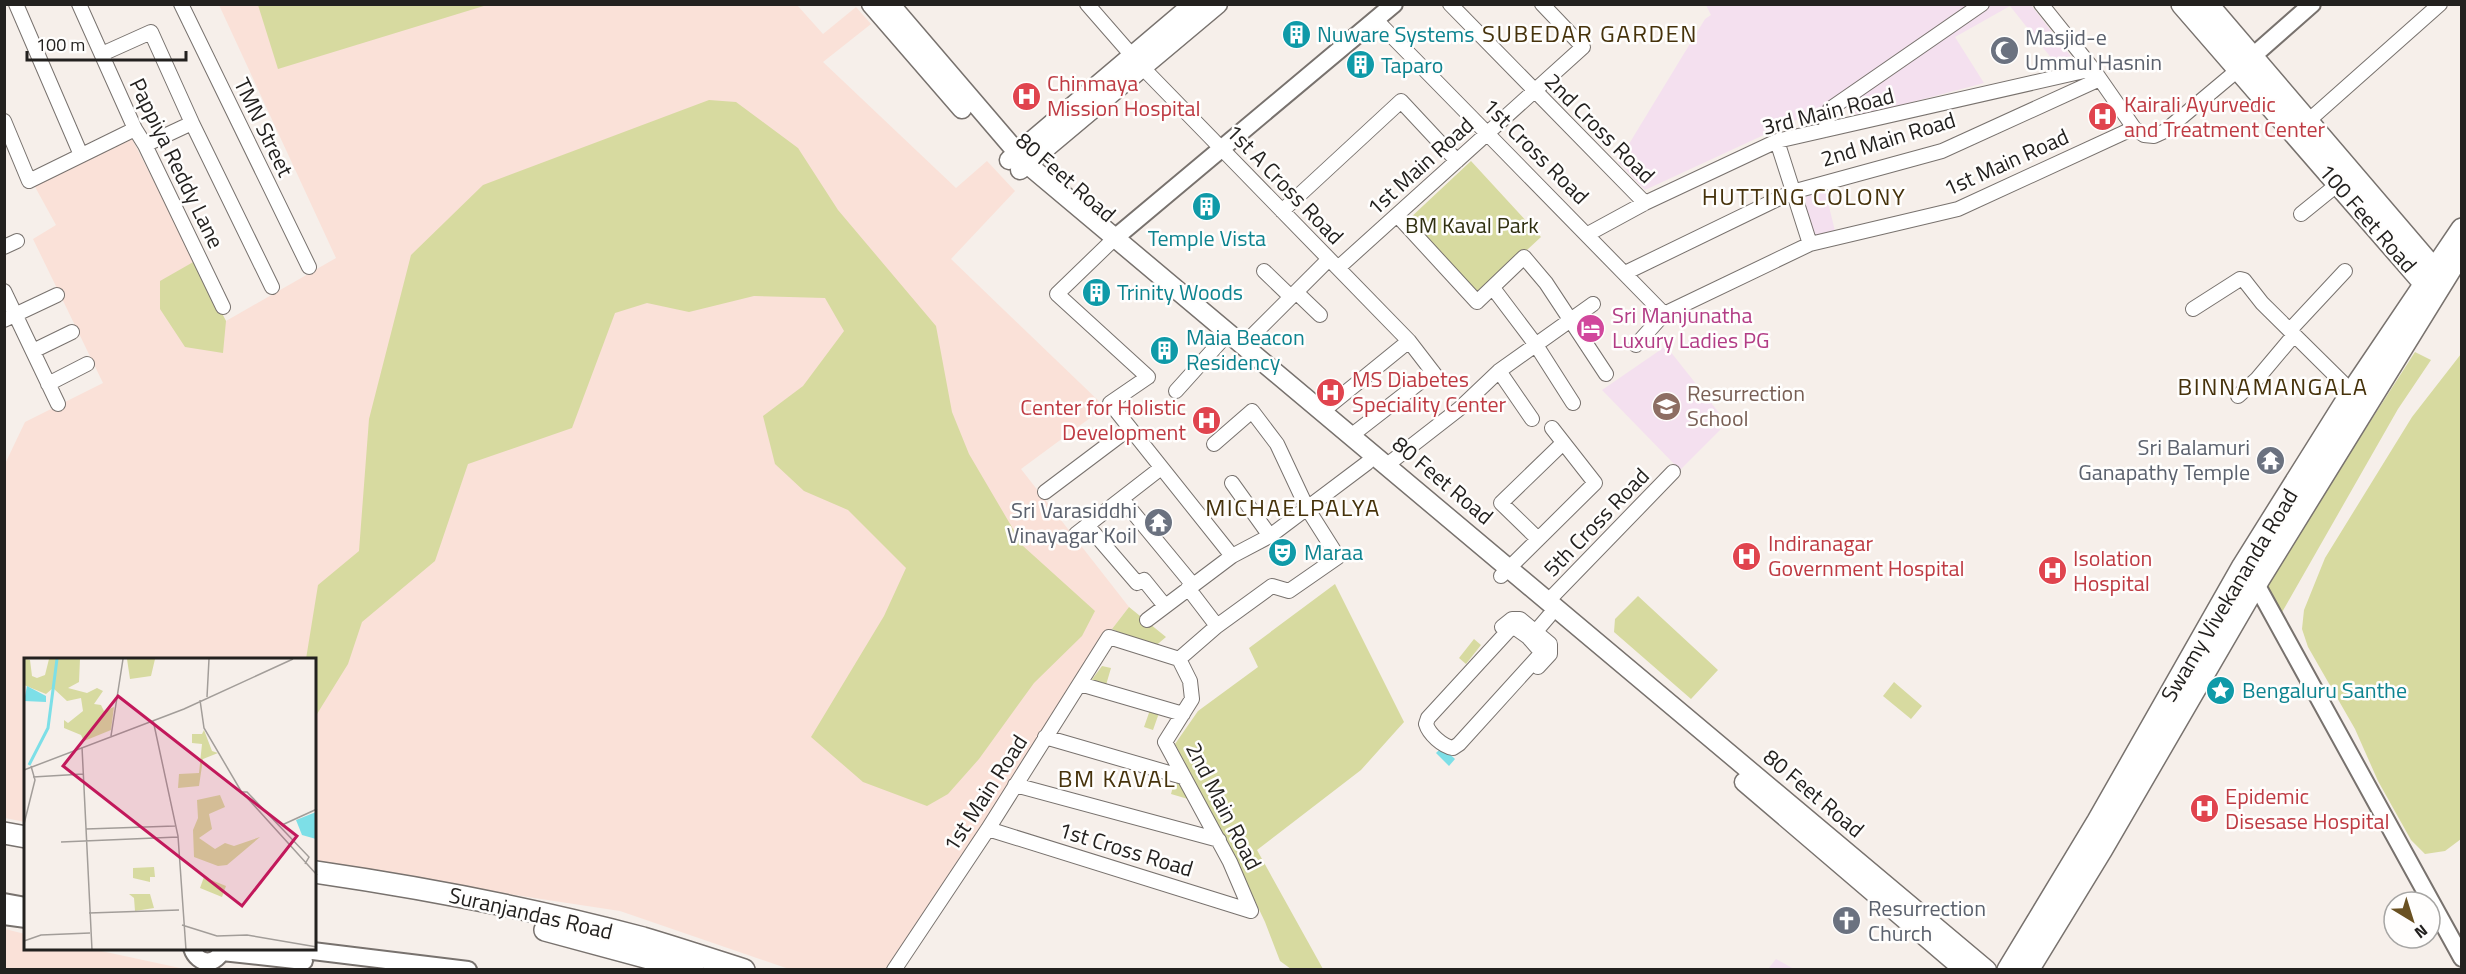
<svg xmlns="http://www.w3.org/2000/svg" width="2466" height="974" font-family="'Titillium Web',sans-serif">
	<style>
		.industrial { fill: #fae1d8 }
		.education { fill: #f4e0ef }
		.green { fill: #d7daa0 }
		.water { fill: #7ddfe7 }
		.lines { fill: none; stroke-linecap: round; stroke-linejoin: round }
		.minor-casing { stroke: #78726e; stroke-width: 16 }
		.tertiary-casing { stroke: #78726e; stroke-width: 20 }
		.secondary-casing { stroke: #78726e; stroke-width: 21 }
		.primary-casing { stroke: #78726e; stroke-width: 24 }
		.minor { stroke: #fff; stroke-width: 14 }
		.tertiary { stroke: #fff; stroke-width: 16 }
		.secondary { stroke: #fff; stroke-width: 18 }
		.primary { stroke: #fff; stroke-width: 21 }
		.labels { text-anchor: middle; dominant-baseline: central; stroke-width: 5; stroke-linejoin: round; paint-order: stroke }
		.culture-label { font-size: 22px; fill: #0d838f; stroke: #fffefd; text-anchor: start }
		.worship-label { font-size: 22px; fill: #5b616d; stroke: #fffefd; text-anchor: start }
		.health-label { font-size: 22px; fill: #be3a42; stroke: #fffefd; text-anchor: start }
		.street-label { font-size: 22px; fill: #23211f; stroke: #fffefd }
		.park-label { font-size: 22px; fill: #2f2f10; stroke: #fffefd }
		.hotel-label { font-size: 22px; fill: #b23c85; stroke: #fffefd; text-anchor: start }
		.education-label { font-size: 22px; fill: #785e54; stroke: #fffefd; text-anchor: start }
		.neighbourhood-label { font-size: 24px; letter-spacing: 1.5px; fill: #46320b; stroke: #fffefd }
		.inset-river { fill: none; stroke: #7ddfe7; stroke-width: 3 }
		.inset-road { fill: none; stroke: #a29d99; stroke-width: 1.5 }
		.view { fill: #c2185b; fill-opacity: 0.15; stroke: #c2185b; stroke-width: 3 }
		.inset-edge { fill: none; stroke: #23211f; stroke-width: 3 }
	</style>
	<rect width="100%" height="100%" fill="#f6efea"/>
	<path class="industrial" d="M219 5H797L823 34 856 7 871 24 823 62 956 188 987 161 1015 191 951 259 1105 407 1021 469 1129 607 1112 629 886 969H789L620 911 315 865V659H26L25 822 5 818 4 466 25 422 103 383 33 239 56 225 34 185 131 137 226 321 336 258Z
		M5 929 25 934 26 948 92 949 180 968 179 970 5 969Z"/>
	<path class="education" d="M1706 5H2031L2073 59 2056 64 2010 6 1955 37 1984 83 1860 116 1835 102 1645 190 1618 162 1705 19 1711 15Z
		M1825 190 1835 231 1814 235 1800 196Z
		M1666 346 1727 423 1680 470 1602 390Z
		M1776 959 1794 969H1768Z"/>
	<path class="green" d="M258 5V4L487 5 278 69Z
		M709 100 736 102 798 148 838 210 936 326 952 412 969 454 1023 546 1095 611 1082 636 1034 683 979 759 948 794 927 806 863 782 811 737 884 616 906 568 848 510 804 491 775 464 763 416 803 386 844 331 825 298 754 296 689 312 647 303 615 313 572 428 468 464 435 561 362 622 348 664 317 714 315 708V659H306L318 585 359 551 369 419 411 255 483 185Z
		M1471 161 1541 237 1479 294 1409 219Z
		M195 261 226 321 223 353 185 347 160 309V281Z
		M2415 352 2431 360 2398 409 2281 614 2265 585Z
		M2461 354V839L2445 851 2425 854 2411 840 2378 781 2355 729 2308 647 2302 629 2304 610 2325 558 2412 417Z
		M1335 584 1404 722 1361 770 1257 850 1323 969H1291L1280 961 1265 922 1229 846 1175 744 1198 711 1258 667 1249 648Z
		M1638 596 1718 670 1691 699 1614 632 1615 619Z
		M1129 607 1166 637 1153 648 1112 629Z
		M1474 639 1481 645 1466 664 1459 658Z
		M1102 666 1111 668 1106 685 1090 682Z
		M1894 682 1922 706 1911 719 1883 696Z
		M1150 710 1159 713 1153 730 1144 727Z
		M1175 779 1180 780 1188 799 1171 794Z"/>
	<path class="water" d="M1442 747 1455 759 1449 766 1436 753Z"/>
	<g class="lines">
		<defs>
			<path id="minor" d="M16 4 81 155
				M79 4 135 129 145 145 223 307
				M181 4 309 267
				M1087 4 1142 67 1409 341 1439 380
				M1450 4 1645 203
				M2041 4 2093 69 2134 128 2144 135 2154 136 2165 131 2239 69
				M1376 20 1664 314
				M102 54 151 32 192 123
				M4 121 29 181 135 129
				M2307 122 2440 4
				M1825 130 1830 109 1982 4
				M1777 141 1810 244
				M145 145 192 123 272 287
				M1282 211 1401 101 1457 161
				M2301 214 2338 184
				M1397 215 1477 302 1524 257 1546 283 1606 374
				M1588 234 1645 203 1777 141 2093 69
				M1116 237 1057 294 1148 377 1110 403 1232 556
				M4 247 17 241
				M1338 268 1583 47 1542 4
				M1264 271 1291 297
				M1625 273 1792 192 1942 151 2100 79
				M1493 288 1536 345 1573 403
				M4 291 58 404
				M1296 292 1320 315
				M2193 309 2240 279 2244 280 2262 303 2352 392
				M4 320 57 295
				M2290 330 2345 271
				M1243 345 1329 259
				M1636 345 1664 314 1810 244 1958 209 2134 128
				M33 351 72 332
				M1499 371 1532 419
				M48 384 87 364
				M1176 391 1221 341
				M2238 396 2257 379 2294 335
				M1329 406 1409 341
				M1352 435 1433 372
				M1387 465 1459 409 1499 371 1593 304
				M1232 483 1270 536
				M1045 492 1130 428
				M1122 499 1193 585
				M1087 525 1137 583 1144 580 1165 606
				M1076 534 1161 468
				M1538 539 1501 503 1563 443
				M1501 576 1595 483 1552 428
				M1188 588 1217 626
				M1548 601 1673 472
				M1147 620 1232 556 1270 536 1367 463
				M1502 627 1512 619H1520L1550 644V654L1538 667
				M1514 627 1528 637 1541 652 1538 657 1459 744 1453 748C1442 746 1429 734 1426 724L1428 718 1508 631Z
				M1531 637 1549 616
				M1179 659 1217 626 1272 586 1289 591 1338 557 1307 508 1277 444 1252 411 1214 444
				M1179 659 1190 681 1192 699 1165 742 1230 862 1251 911
				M1080 684 1183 714
				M1045 737 1183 777
				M1015 785 1219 840
				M988 829 1251 911
				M894 970 988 829 1109 637 1179 659"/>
			<path id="tertiary" d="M2245 63 2312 4
				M1116 237 1394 4
				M2256 584 2462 958
				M4 902 26 906
				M4 916 26 919
				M192 948C198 966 217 966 223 948
				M288 948 468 970
				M222 952 304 961"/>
			<path id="secondary" d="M871 4 962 109
				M890 4 1027 164 1987 970
				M1009 160 1193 4
				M1020 170 1218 4
				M1744 782 1964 970"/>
			<path id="primary" d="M2182 4 2425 284 2435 292
				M2207 4 2443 280
				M4 833 26 837
				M315 872C425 888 535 909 643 938 677 948 710 959 744 970
				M545 930 693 970
				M2008 970 2098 821 2243 566 2352 392 2462 229
				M2028 970 2102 849 2256 584 2458 257"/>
		</defs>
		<use href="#minor" class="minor-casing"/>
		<use href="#tertiary" class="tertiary-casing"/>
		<use href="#secondary" class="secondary-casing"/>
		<use href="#primary" class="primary-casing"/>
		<use href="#minor" class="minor"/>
		<use href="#tertiary" class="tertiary"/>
		<use href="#secondary" class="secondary"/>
		<use href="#primary" class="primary"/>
	</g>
	<defs>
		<symbol id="building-disc" viewBox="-11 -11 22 22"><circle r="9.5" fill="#0f9aa8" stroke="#fffefd"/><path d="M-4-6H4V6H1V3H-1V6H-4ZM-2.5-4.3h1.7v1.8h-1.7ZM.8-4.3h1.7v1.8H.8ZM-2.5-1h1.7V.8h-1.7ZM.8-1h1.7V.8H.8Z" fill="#fff"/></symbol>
		<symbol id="mosque-disc" viewBox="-11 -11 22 22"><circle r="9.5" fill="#6b7280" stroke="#fffefd"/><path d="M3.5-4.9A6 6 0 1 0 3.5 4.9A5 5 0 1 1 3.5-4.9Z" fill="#fff"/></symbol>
		<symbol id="hospital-disc" viewBox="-11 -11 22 22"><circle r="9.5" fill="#e0444e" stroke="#fffefd"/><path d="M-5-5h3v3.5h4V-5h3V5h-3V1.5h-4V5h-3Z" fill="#fff"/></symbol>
		<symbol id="hotel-disc" viewBox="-11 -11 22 22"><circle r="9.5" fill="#d1479c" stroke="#fffefd"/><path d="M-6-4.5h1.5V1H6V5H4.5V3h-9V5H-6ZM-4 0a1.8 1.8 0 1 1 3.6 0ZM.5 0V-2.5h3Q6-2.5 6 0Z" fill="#fff"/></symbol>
		<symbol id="school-disc" viewBox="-11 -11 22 22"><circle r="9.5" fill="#8d6e63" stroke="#fffefd"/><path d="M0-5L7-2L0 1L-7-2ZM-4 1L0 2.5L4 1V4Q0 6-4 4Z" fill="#fff"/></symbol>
		<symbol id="temple-disc" viewBox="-11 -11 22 22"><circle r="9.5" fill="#6b7280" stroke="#fffefd"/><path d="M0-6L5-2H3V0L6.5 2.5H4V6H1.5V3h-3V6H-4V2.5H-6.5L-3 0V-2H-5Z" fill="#fff"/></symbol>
		<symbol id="theatre-disc" viewBox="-11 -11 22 22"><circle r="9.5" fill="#0f9aa8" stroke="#fffefd"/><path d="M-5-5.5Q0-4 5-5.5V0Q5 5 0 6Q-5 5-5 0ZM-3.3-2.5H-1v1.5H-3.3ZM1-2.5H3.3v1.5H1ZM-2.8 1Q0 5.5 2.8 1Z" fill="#fff"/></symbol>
		<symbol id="sight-disc" viewBox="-11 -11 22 22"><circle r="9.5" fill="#0f9aa8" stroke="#fffefd"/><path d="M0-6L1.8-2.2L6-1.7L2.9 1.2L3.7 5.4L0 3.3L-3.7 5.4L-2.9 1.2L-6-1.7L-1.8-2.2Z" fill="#fff"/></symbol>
		<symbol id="church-disc" viewBox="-11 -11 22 22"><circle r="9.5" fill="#6b7280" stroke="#fffefd"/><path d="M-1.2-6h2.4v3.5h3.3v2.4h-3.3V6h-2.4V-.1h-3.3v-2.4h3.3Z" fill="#fff"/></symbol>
	</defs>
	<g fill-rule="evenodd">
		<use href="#building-disc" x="1280" y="18" width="33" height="33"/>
		<use href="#mosque-disc" x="1988" y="34" width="33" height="33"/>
		<use href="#building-disc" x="1344" y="48" width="33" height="33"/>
		<use href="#hospital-disc" x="1010" y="80" width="33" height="33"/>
		<use href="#hospital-disc" x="2086" y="100" width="33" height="33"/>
		<use href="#building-disc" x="1190" y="190" width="33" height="33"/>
		<use href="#building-disc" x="1080" y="276" width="33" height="33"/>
		<use href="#hotel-disc" x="1574" y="312" width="33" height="33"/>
		<use href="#building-disc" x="1148" y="334" width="33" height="33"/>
		<use href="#hospital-disc" x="1314" y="376" width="33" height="33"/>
		<use href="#school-disc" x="1650" y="390" width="33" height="33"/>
		<use href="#hospital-disc" x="1190" y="404" width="33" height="33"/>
		<use href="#temple-disc" x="2254" y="444" width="33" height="33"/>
		<use href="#temple-disc" x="1142" y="506" width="33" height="33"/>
		<use href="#theatre-disc" x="1266" y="536" width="33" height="33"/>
		<use href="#hospital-disc" x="1730" y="540" width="33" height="33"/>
		<use href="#hospital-disc" x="2036" y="554" width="33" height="33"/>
		<use href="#sight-disc" x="2204" y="674" width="33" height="33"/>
		<use href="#hospital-disc" x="2188" y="792" width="33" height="33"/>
		<use href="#church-disc" x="1830" y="904" width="33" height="33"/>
	</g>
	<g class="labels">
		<g class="culture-label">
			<text x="1317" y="34">Nuware Systems</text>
			<text x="1381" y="65">Taparo</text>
			<text x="1207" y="238" text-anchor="middle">Temple Vista</text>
			<text x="1117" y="292">Trinity Woods</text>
			<text x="1186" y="337">Maia Beacon<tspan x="1186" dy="25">Residency</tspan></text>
			<text x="1304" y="552">Maraa</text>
			<text x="2242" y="690">Bengaluru Santhe</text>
		</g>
		<g class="worship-label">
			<text x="2025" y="37">Masjid-e<tspan x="2025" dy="25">Ummul Hasnin</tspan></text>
			<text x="2250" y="447" text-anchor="end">Sri Balamuri<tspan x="2250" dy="25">Ganapathy Temple</tspan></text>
			<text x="1137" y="510" text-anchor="end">Sri Varasiddhi<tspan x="1137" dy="25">Vinayagar Koil</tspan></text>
			<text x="1868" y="908">Resurrection<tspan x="1868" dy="25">Church</tspan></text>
		</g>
		<g class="health-label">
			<text x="1047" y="83">Chinmaya<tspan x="1047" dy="25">Mission Hospital</tspan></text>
			<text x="2124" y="104">Kairali Ayurvedic<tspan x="2124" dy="25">and Treatment Center</tspan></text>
			<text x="1352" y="379">MS Diabetes<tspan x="1352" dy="25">Speciality Center</tspan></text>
			<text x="1186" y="407" text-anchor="end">Center for Holistic<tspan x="1186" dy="25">Development</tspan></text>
			<text x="1768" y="543">Indiranagar<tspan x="1768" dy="25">Government Hospital</tspan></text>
			<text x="2073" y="558">Isolation<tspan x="2073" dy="25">Hospital</tspan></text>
			<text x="2225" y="796">Epidemic<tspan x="2225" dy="25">Disesase Hospital</tspan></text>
		</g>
		<g class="street-label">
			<text transform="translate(1828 111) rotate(-14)">3rd Main Road</text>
			<text transform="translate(264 127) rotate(64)">TMN Street</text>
			<text transform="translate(1600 128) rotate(45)">2nd Cross Road</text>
			<text transform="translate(1888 139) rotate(-17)">2nd Main Road</text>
			<text transform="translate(1536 151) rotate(45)">1st Cross Road</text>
			<text transform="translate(2006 162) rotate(-24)">1st Main Road</text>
			<text transform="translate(177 163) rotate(64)">Pappiya Reddy Lane</text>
			<text transform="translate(1420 166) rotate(-42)">1st Main Road</text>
			<text transform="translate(1066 177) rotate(41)">80 Feet Road</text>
			<text transform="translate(1285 184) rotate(46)">1st A Cross Road</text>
			<text transform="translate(2368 218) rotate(49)">100 Feet Road</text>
			<text transform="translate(1443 480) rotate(40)">80 Feet Road</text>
			<text transform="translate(1596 522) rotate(-46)">5th Cross Road</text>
			<text transform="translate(2229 595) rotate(-59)">Swamy Vivekananda Road</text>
			<text transform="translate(985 793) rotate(-57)">1st Main Road</text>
			<text transform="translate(1814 793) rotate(40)">80 Feet Road</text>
			<text transform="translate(1224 806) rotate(63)">2nd Main Road</text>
			<text transform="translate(1126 849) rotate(17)">1st Cross Road</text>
			<text transform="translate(531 913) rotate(13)">Suranjandas Road</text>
		</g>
		<g class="park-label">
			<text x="1472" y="225">BM Kaval Park</text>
		</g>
		<g class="hotel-label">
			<text x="1612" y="315">Sri Manjunatha<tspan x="1612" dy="25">Luxury Ladies PG</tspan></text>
		</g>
		<g class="education-label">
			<text x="1687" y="393">Resurrection<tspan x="1687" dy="25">School</tspan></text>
		</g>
		<g class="neighbourhood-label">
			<text x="1590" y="33">SUBEDAR GARDEN</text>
			<text x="1804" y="196">HUTTING COLONY</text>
			<text x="2273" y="386">BINNAMANGALA</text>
			<text x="1293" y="507">MICHAELPALYA</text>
			<text x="1117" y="778">BM KAVAL</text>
		</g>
	</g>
	<g transform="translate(24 658)">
		<rect width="292" height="292" fill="#f6efea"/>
		<path d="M1 1 6 2 8 18 13 20 21 17 25 1H56L55 24 44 30 63 35 73 30 79 33 70 46 77 47 80 53 90 49 87 72 60 83 57 77 40 70V62L44 65 59 53 57 40 43 43 29 30 22 36 0 27ZM103 1H131L127 18 106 21ZM180 72 188 93 194 95 179 101 175 128 154 130 155 116 175 115 178 86 168 85V76H178ZM196 137 201 149 185 156 188 171 175 180 191 191 201 185 210 188 236 179 203 207 194 208 170 199 169 172 174 160 173 142ZM130 209 131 219H126V224L109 220V210ZM180 219 202 228 198 239 176 230ZM105 236H126L130 250 111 253 110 240Z" fill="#d7daa0"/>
		<path d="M3 28 22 38V44L0 43ZM292 154V181L278 177 272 162Z" fill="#7ddfe7"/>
		<path class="inset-river" d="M5 107 24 70 33 1"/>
		<path class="inset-road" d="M183 39 185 1M176 42 180 70 217 133 293 217M129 62 154 178 162 292M87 78 99 1M58 89 68 292M0 112 160 51 269 1M9 119 59 116M218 134H223L285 199 281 206M0 166 11 122 7 108M258 167 293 151M62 171 151 168M37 184 154 179M65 255 155 252M158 267 193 278 223 277 293 289M0 283 17 277 66 275"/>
		<path class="view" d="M94 38 273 178 218 248 39 108Z"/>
		<rect width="292" height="292" class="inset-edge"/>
	</g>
	<rect width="2466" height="974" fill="none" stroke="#23211f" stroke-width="12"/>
	<g transform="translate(2412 920) rotate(142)"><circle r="28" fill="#fffefd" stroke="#a7a6a4" stroke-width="1.5"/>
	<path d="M0-4.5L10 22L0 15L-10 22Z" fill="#6a5122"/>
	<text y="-9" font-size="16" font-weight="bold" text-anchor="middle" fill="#23211f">N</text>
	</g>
	<path d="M27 51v9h159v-9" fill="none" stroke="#23211f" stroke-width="3"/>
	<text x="36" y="51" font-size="18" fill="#23211f" stroke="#fffefd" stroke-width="4.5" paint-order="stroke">100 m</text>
</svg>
